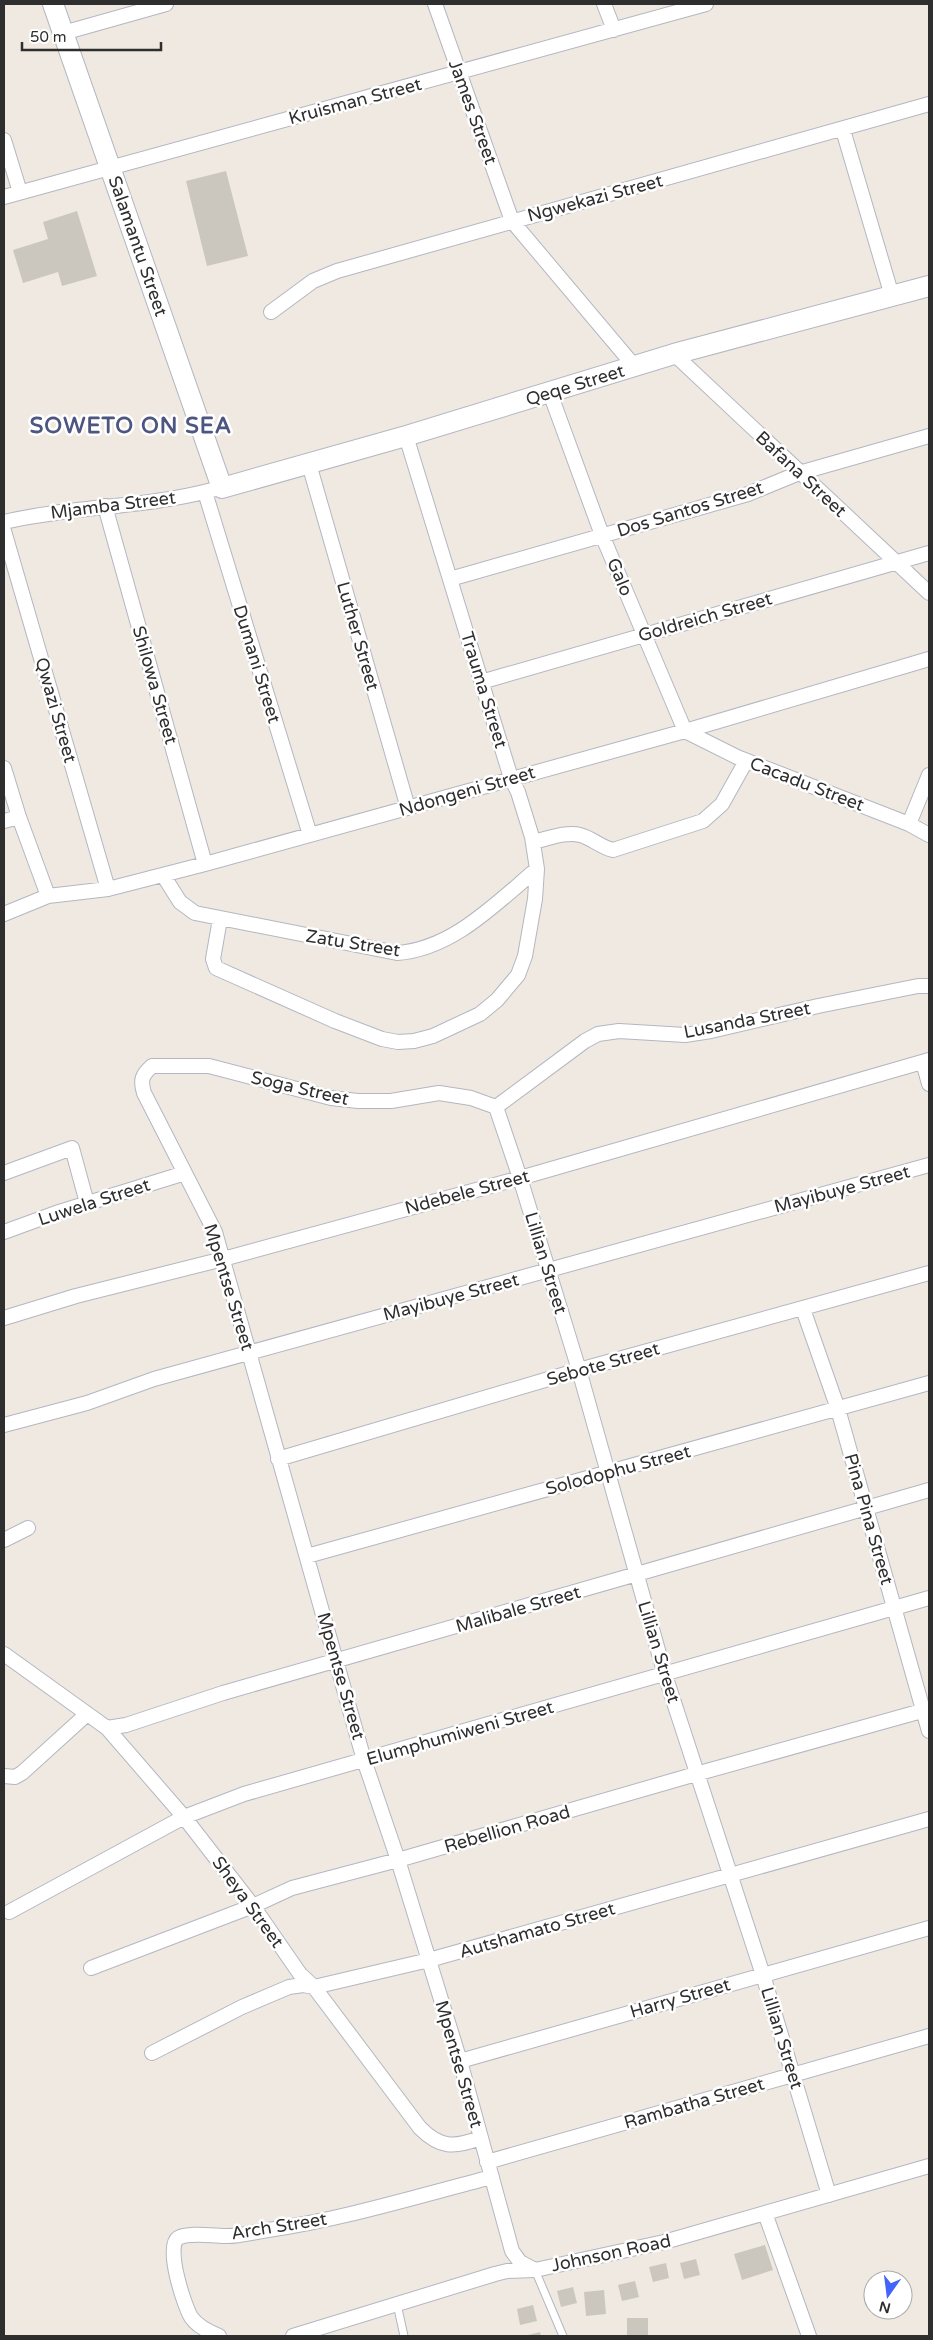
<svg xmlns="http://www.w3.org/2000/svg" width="933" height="2340" viewBox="0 0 933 2340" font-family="'Varela Round',sans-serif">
	<rect width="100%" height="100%" fill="#efe9e1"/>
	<!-- building -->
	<path fill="#cbc7bf" d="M226,171L248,256L207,266L186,181Z
		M77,211L97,276L62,286L58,272L23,283L13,250L48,239L43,222Z
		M765,2245L773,2270L742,2280L734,2254Z
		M696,2259L700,2275L684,2279L680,2263Z
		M666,2263L669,2278L653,2282L649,2267Z
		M635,2281L639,2297L622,2301L618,2285Z
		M573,2287L577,2303L561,2307L557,2291Z
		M604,2290L606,2314L586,2316L584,2292Z
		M533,2305L537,2321L520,2325L517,2309Z
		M627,2318H648V2336H627Z
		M540,2332L541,2336H524Z"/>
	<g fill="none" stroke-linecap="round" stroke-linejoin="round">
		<!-- lane casing -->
		<g stroke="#b4b7c1" stroke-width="9">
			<path id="lane" d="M535,2270L563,2336
				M397,2304L404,2336"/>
		</g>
		<!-- street casing -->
		<g stroke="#b4b7c1" stroke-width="16">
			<path id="street" d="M435,4L512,221L635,367
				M604,4L614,30
				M63,33L166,4
				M843,130L892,296
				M4,140L20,192
				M4,197L706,4
				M271,312L313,281L337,271L929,104
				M674,354L929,593
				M550,393L602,535L685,731L737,757L909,824L929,835
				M309,464L408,808
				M205,492L310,835
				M105,506L205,864
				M4,522C72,506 144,508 212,490
				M4,531L108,889
				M450,579L748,494L799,473L929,436
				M481,682L929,553
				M4,768L19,817L48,896
				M4,821L19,817
				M909,824L929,775
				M533,842C547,839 566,831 580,835C592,838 600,847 613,850L703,821L722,804L746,761
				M163,875L180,902L195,913L397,953C453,949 496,903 537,869
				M4,914L48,896L108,889L205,864L685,731L929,659
				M220,919L213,959L216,968L335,1021L382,1039L398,1042L414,1041L433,1036L480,1014L497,1000L518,975L525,956L535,899L537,869L532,837L518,792L511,778L406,436
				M923,1062L929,1084
				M496,1107L471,1098L439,1093L391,1101H358L331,1098L209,1066H152C142,1075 140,1080 144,1093L215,1232L364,1760L398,1860L460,2061L512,2251L520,2262L535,2270
				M496,1107L520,1178L579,1370L665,1675L763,1975L829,2195
				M496,1107L585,1041L598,1034L619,1031L685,1035L711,1031L818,1006L918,986H929
				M4,1173L72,1148L87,1203
				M4,1232L56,1213L185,1173
				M803,1309L838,1409L929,1731
				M4,1318L76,1296L223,1259L520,1178L929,1060
				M4,1425L87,1403L154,1379L929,1165
				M278,1459L579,1370L929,1273
				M4,1540L28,1528
				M307,1556L929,1383
				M4,1654L107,1728L184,1817L253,1906L300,1974L314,1987L420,2128C440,2148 454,2148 480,2138
				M107,1728L126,1725L223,1693L929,1490
				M4,1776L15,1777L22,1773L87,1714
				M9,1912L184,1817L244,1794L929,1598
				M91,1968L253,1906L292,1888L398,1860L696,1774L929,1709
				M152,2053L242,2007L289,1987L303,1985L314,1987L429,1960L929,1819
				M460,2061L929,1928
				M487,2162L929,2036
				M765,2213L809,2336
				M219,2336C209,2332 197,2326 191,2317C184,2305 165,2247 178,2238C188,2232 215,2236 227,2236C240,2236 254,2232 268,2230C344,2219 418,2196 492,2177
				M293,2336L495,2274L507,2271L535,2270L664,2242L929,2166"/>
		</g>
		<!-- secondary casing -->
		<g stroke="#b4b7c1" stroke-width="22">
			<path id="secondary" d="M53,4L222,488L406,436L674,354L929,286"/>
		</g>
		<!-- lane -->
		<use href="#lane" stroke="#fff" stroke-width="7"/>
		<!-- street -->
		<use href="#street" stroke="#fff" stroke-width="14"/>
		<!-- secondary -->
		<use href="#secondary" stroke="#fff" stroke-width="20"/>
	</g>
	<g text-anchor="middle" stroke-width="5" stroke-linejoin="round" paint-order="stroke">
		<!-- street labels -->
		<g font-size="18" fill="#2e2e2e" stroke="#fff">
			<text transform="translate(355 101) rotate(-15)" y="6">Kruisman Street</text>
			<text transform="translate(473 112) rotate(70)" y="6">James Street</text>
			<text transform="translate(595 198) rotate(-15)" y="6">Ngwekazi Street</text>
			<text transform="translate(138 246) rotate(71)" y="6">Salamantu Street</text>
			<text transform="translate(575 385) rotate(-17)" y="6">Qeqe Street</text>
			<text transform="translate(801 474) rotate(43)" y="6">Bafana Street</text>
			<text transform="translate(113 505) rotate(-7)" y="6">Mjamba Street</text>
			<text transform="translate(690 509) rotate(-17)" y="6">Dos Santos Street</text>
			<text transform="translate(620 577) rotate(67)" y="6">Galo</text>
			<text transform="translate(705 617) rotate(-16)" y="6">Goldreich Street</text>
			<text transform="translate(358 636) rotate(74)" y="6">Luther Street</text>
			<text transform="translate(257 664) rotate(73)" y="6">Dumani Street</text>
			<text transform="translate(155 685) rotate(74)" y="6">Shilowa Street</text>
			<text transform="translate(484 690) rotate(73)" y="6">Trauma Street</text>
			<text transform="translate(56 710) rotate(74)" y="6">Qwazi Street</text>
			<text transform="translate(807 784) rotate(21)" y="6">Cacadu Street</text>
			<text transform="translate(467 791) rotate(-16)" y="6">Ndongeni Street</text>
			<text transform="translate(353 943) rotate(9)" y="6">Zatu Street</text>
			<text transform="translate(747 1020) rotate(-11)" y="6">Lusanda Street</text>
			<text transform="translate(300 1088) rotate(13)" y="6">Soga Street</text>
			<text transform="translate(842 1189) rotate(-15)" y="6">Mayibuye Street</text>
			<text transform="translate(467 1192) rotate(-15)" y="6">Ndebele Street</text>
			<text transform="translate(94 1202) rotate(-18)" y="6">Luwela Street</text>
			<text transform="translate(546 1263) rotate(73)" y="6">Lillian Street</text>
			<text transform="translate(229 1287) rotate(73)" y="6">Mpentse Street</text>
			<text transform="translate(451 1297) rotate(-15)" y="6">Mayibuye Street</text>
			<text transform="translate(603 1364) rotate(-16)" y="6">Sebote Street</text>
			<text transform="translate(618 1470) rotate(-15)" y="6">Solodophu Street</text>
			<text transform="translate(869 1519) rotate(74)" y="6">Pina Pina Street</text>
			<text transform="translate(518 1609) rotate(-16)" y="6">Malibale Street</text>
			<text transform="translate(659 1652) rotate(73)" y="6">Lillian Street</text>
			<text transform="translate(341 1676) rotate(74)" y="6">Mpentse Street</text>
			<text transform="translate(460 1733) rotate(-16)" y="6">Elumphumiweni Street</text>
			<text transform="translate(507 1829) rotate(-16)" y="6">Rebellion Road</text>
			<text transform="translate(248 1902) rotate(54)" y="6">Sheya Street</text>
			<text transform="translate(537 1930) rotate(-16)" y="6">Autshamato Street</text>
			<text transform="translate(680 1998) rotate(-16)" y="6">Harry Street</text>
			<text transform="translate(782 2038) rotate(73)" y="6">Lillian Street</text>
			<text transform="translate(459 2064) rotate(74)" y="6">Mpentse Street</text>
			<text transform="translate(694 2103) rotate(-16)" y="6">Rambatha Street</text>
			<text transform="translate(279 2226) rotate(-9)" y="6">Arch Street</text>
			<text transform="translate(611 2253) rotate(-12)" y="6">Johnson Road</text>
		</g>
		<!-- district labels -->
		<g font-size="22" font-weight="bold" letter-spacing="1" fill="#4d5680" stroke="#fff">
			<text x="131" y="433">SOWETO ON SEA</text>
		</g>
	</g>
	<!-- border -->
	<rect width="933" height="2340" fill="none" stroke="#2e2e2e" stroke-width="10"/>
	<!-- north arrow -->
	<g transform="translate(888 2295) rotate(194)"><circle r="24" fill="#ffffff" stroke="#ababab"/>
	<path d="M0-4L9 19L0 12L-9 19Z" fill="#4264fb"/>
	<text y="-8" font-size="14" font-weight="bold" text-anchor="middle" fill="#2e2e2e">N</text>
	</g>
	<!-- scale -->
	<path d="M22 42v8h139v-8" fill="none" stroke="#2e2e2e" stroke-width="2.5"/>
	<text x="30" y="42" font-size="15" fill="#2e2e2e" stroke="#ffffff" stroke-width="4" paint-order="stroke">50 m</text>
</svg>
